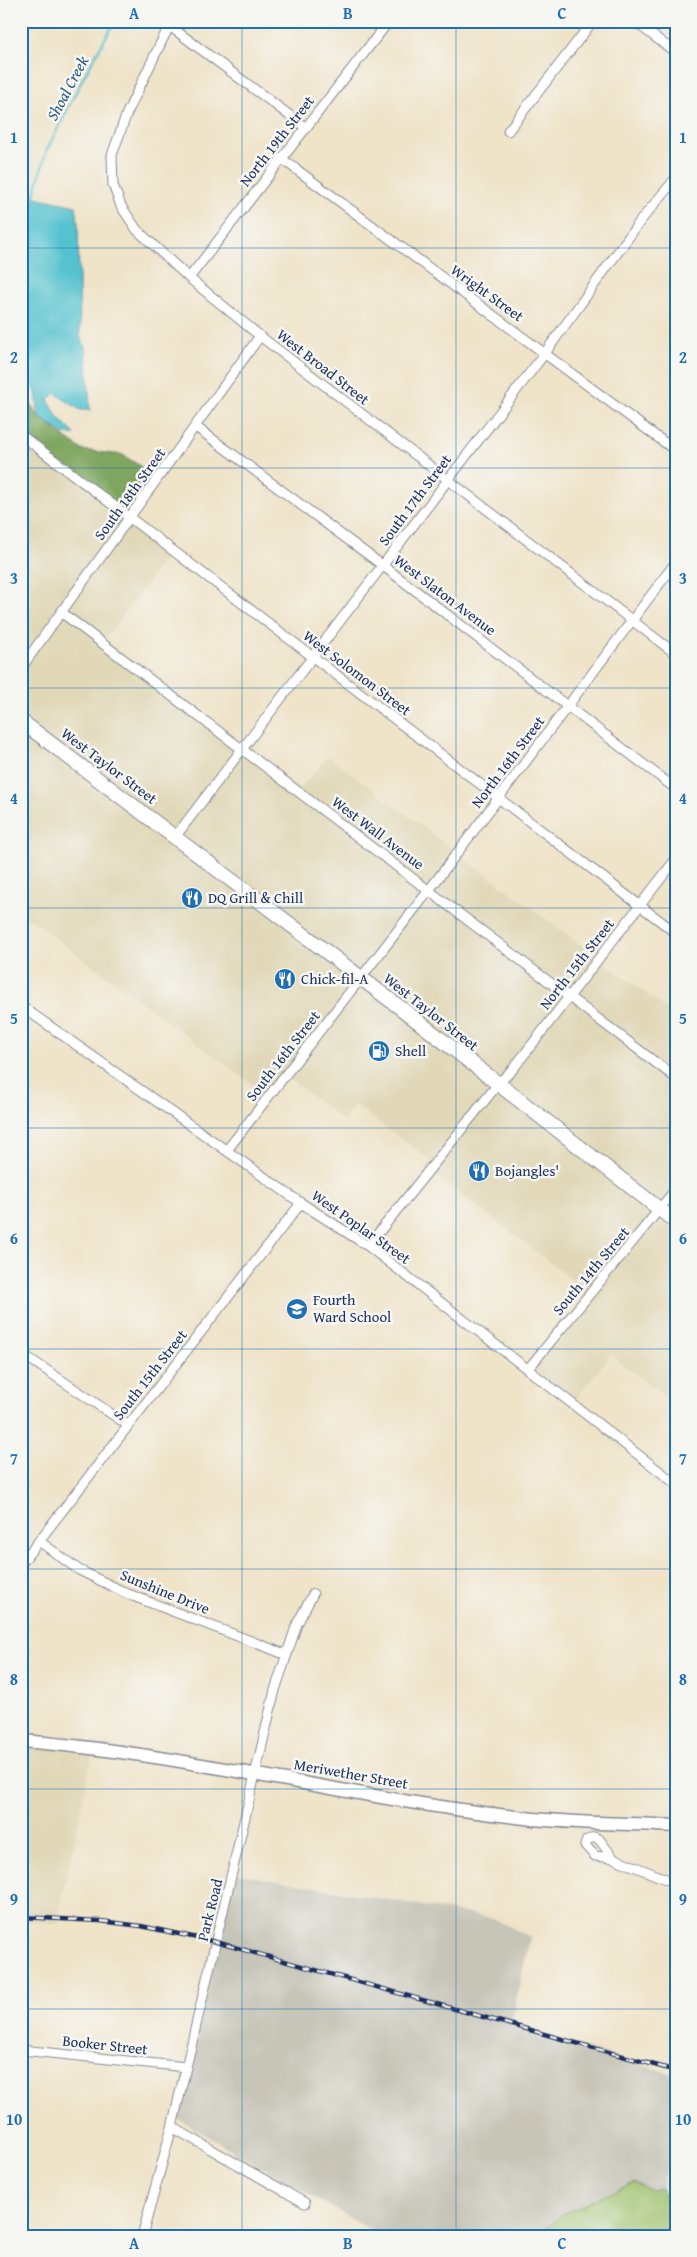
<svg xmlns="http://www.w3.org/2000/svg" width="697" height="2257" viewBox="0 0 697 2257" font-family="'Gentium Book Plus',serif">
	<rect width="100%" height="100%" fill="#f6f6f2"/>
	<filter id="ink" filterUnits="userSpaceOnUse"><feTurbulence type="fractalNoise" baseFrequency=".02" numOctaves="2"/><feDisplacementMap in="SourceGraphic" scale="10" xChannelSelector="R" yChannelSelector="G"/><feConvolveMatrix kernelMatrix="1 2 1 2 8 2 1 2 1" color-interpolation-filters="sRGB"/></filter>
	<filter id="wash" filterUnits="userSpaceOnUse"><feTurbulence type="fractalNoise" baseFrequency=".0096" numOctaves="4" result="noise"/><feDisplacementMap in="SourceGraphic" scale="20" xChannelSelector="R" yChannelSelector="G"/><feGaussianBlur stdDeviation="1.12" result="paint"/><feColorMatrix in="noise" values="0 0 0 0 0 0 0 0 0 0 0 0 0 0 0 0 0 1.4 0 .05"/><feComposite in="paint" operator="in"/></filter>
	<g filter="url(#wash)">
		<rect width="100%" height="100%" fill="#efe3c8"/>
		<!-- built -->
		<path fill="#e1d8b8" d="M21,437L171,551L104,641L299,790L328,756L676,1016V1405L611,1355L573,1402L531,1367L589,1292L426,1168L431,1161L355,1105L343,1121L286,1076L269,1097L21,912Z
			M21,1742L94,1747L57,1923L21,1922Z"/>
		<!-- industrial -->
		<path fill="#c7c5b8" d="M233,1873L493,1918L530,1937L511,2026L676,2075V2132L661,2193L562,2214L535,2236H381L178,2119Z"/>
		<!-- green -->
		<path fill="#9dc06a" stroke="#5c7864" d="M633,2183L652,2190L659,2188L663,2189V2194L676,2199V2236H535L562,2214Z"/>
		<!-- forest -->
		<path fill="#7ea65e" stroke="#4c6a5e" d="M21,370L27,372L26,395L39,417L82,450L123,455L140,466L152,486L129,517L21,435Z"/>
		<!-- water -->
		<path fill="#55c2cf" stroke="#387896" d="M21,194L76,206L78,222L80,336L86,350L90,410H80L55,393L48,400L57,416L75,434H64L39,417L36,392L21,361Z"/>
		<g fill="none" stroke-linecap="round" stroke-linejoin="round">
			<!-- stream -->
			<path stroke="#55c2cf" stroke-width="2.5" d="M34,196L46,152L84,76L115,21"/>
		</g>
	</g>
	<g filter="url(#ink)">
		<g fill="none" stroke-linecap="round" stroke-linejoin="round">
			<!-- street casing -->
			<g stroke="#858993" stroke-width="11">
				<path id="street" d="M163,21L305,127
					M634,21L676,53
					M169,26L127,113L112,155L113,185L121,206L137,230L189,278L260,336L676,654
					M508,131L593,21
					M281,158L676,451
					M189,278L389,21
					M196,427L382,565L676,789
					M21,435L676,933
					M61,612L676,1078
					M21,668L260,336
					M175,837L545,353L641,220L676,178
					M21,1006L301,1203L368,1246L676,1484
					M227,1150L430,889L676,562
					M368,1246L498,1084L513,1069L676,859
					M21,1353L128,1425
					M528,1369L676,1189
					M39,1541L79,1570L128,1594L287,1655
					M21,1564L301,1203
					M613,1858L599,1839L594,1837L587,1840L585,1845L595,1856L613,1858L676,1883
					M21,2050L186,2067
					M172,2127L305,2203
					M142,2236L172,2127L275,1690L297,1624L313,1594"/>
			</g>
			<!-- secondary casing -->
			<g stroke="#858993" stroke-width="15">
				<path id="secondary" d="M21,1741C191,1754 356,1800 525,1818C575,1824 626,1823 676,1826"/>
			</g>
			<!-- primary casing -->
			<g stroke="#858993" stroke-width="16">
				<path id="primary" d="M21,721L402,1009L676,1222"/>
			</g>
			<!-- street -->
			<use href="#street" stroke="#fff" stroke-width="9"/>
			<!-- secondary -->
			<use href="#secondary" stroke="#fff" stroke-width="12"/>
			<!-- primary -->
			<use href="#primary" stroke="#fff" stroke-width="14"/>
			<!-- rail casing -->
			<g stroke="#1b2f5e" stroke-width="4.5">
				<path id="rail" d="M21,1917L100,1921L141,1926L216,1942L676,2071"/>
			</g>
			<!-- rail -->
			<use href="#rail" stroke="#f6f6f2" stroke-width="2.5" stroke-dasharray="8" stroke-linecap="butt"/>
		</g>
	</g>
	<!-- grid -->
	<path fill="none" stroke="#1f6fb2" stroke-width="1" stroke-opacity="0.55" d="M242,21V2236M456,21V2236M21,248H676M21,468H676M21,688H676M21,908H676M21,1128H676M21,1349H676M21,1569H676M21,1789H676M21,2009H676"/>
	<!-- icons -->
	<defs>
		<g id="restaurant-disc" transform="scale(1.125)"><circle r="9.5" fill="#1f6fb2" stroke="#f6f6f2"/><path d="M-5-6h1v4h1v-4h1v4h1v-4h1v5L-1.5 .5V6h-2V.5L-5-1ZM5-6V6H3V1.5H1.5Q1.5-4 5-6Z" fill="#fff"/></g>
		<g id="fuel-disc" transform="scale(1.125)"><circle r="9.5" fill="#1f6fb2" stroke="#f6f6f2"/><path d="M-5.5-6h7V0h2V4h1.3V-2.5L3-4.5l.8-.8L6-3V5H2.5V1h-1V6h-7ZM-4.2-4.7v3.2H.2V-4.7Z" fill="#fff"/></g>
		<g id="school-disc" transform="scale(1.125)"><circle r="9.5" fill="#1f6fb2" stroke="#f6f6f2"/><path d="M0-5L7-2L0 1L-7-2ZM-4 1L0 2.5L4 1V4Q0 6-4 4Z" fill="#fff"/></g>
	</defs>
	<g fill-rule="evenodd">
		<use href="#restaurant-disc" x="192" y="898"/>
		<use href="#restaurant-disc" x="285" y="979"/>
		<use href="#fuel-disc" x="379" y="1051"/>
		<use href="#restaurant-disc" x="479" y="1171"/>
		<use href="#school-disc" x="297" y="1309"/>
	</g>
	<g text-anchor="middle" stroke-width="5" stroke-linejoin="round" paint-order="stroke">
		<!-- street labels -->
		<g font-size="15" fill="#1b2f5e" stroke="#f6f6f2">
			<text transform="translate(277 141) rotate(-52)" y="5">North 19th Street</text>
			<text transform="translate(487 293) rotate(36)" y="5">Wright Street</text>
			<text transform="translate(323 367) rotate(38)" y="5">West Broad Street</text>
			<text transform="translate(130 494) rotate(-54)" y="5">South 18th Street</text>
			<text transform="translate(415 500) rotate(-53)" y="5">South 17th Street</text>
			<text transform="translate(445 595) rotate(37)" y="5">West Slaton Avenue</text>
			<text transform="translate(357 673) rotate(37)" y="5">West Solomon Street</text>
			<text transform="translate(508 762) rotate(-53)" y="5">North 16th Street</text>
			<text transform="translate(109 766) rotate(37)" y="5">West Taylor Street</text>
			<text transform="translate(378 833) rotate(37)" y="5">West Wall Avenue</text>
			<text transform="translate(577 964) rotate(-52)" y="5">North 15th Street</text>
			<text transform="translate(431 1012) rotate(38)" y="5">West Taylor Street</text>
			<text transform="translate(283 1056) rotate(-52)" y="5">South 16th Street</text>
			<text transform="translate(361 1227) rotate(35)" y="5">West Poplar Street</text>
			<text transform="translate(591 1271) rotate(-50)" y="5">South 14th Street</text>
			<text transform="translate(150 1375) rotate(-52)" y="5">South 15th Street</text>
			<text transform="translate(165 1592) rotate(22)" y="5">Sunshine Drive</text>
			<text transform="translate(351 1774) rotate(10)" y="5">Meriwether Street</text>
			<text transform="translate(210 1910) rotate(-76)" y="5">Park Road</text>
			<text transform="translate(105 2045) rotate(6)" y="5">Booker Street</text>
		</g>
		<!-- poi labels -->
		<g font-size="15" fill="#1b2f5e" stroke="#f6f6f2" text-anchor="start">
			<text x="208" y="903">DQ Grill &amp; Chill</text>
			<text x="301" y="984">Chick-fil-A</text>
			<text x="395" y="1056">Shell</text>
			<text x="495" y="1176">Bojangles'</text>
			<text x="313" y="1305">Fourth<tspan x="313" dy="17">Ward School</tspan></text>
		</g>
		<!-- water labels -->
		<g font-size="16" font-style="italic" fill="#2c5b80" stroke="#f6f6f2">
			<text transform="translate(67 88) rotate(-62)" y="6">Shoal Creek</text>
		</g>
	</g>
	<!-- margin -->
	<rect width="697" height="2257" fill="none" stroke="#f6f6f2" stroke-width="55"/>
	<rect x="28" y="28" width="642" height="2202" fill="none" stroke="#1f6fb2" stroke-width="2"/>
	<g font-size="16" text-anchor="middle" font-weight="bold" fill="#1f6fb2">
		<text x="134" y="19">A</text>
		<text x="348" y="19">B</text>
		<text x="562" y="19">C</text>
		<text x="14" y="143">1</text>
		<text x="683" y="143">1</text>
		<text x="14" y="363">2</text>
		<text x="683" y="363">2</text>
		<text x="14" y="584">3</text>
		<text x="683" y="584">3</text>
		<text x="14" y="804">4</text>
		<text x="683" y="804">4</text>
		<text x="14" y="1024">5</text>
		<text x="683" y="1024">5</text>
		<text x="14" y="1244">6</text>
		<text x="683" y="1244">6</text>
		<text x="14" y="1464">7</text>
		<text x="683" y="1464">7</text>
		<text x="14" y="1685">8</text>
		<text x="683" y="1685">8</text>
		<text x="14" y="1905">9</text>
		<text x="683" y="1905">9</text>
		<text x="14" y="2125">10</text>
		<text x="683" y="2125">10</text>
		<text x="134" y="2249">A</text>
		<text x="348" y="2249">B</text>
		<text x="562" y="2249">C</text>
	</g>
</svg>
